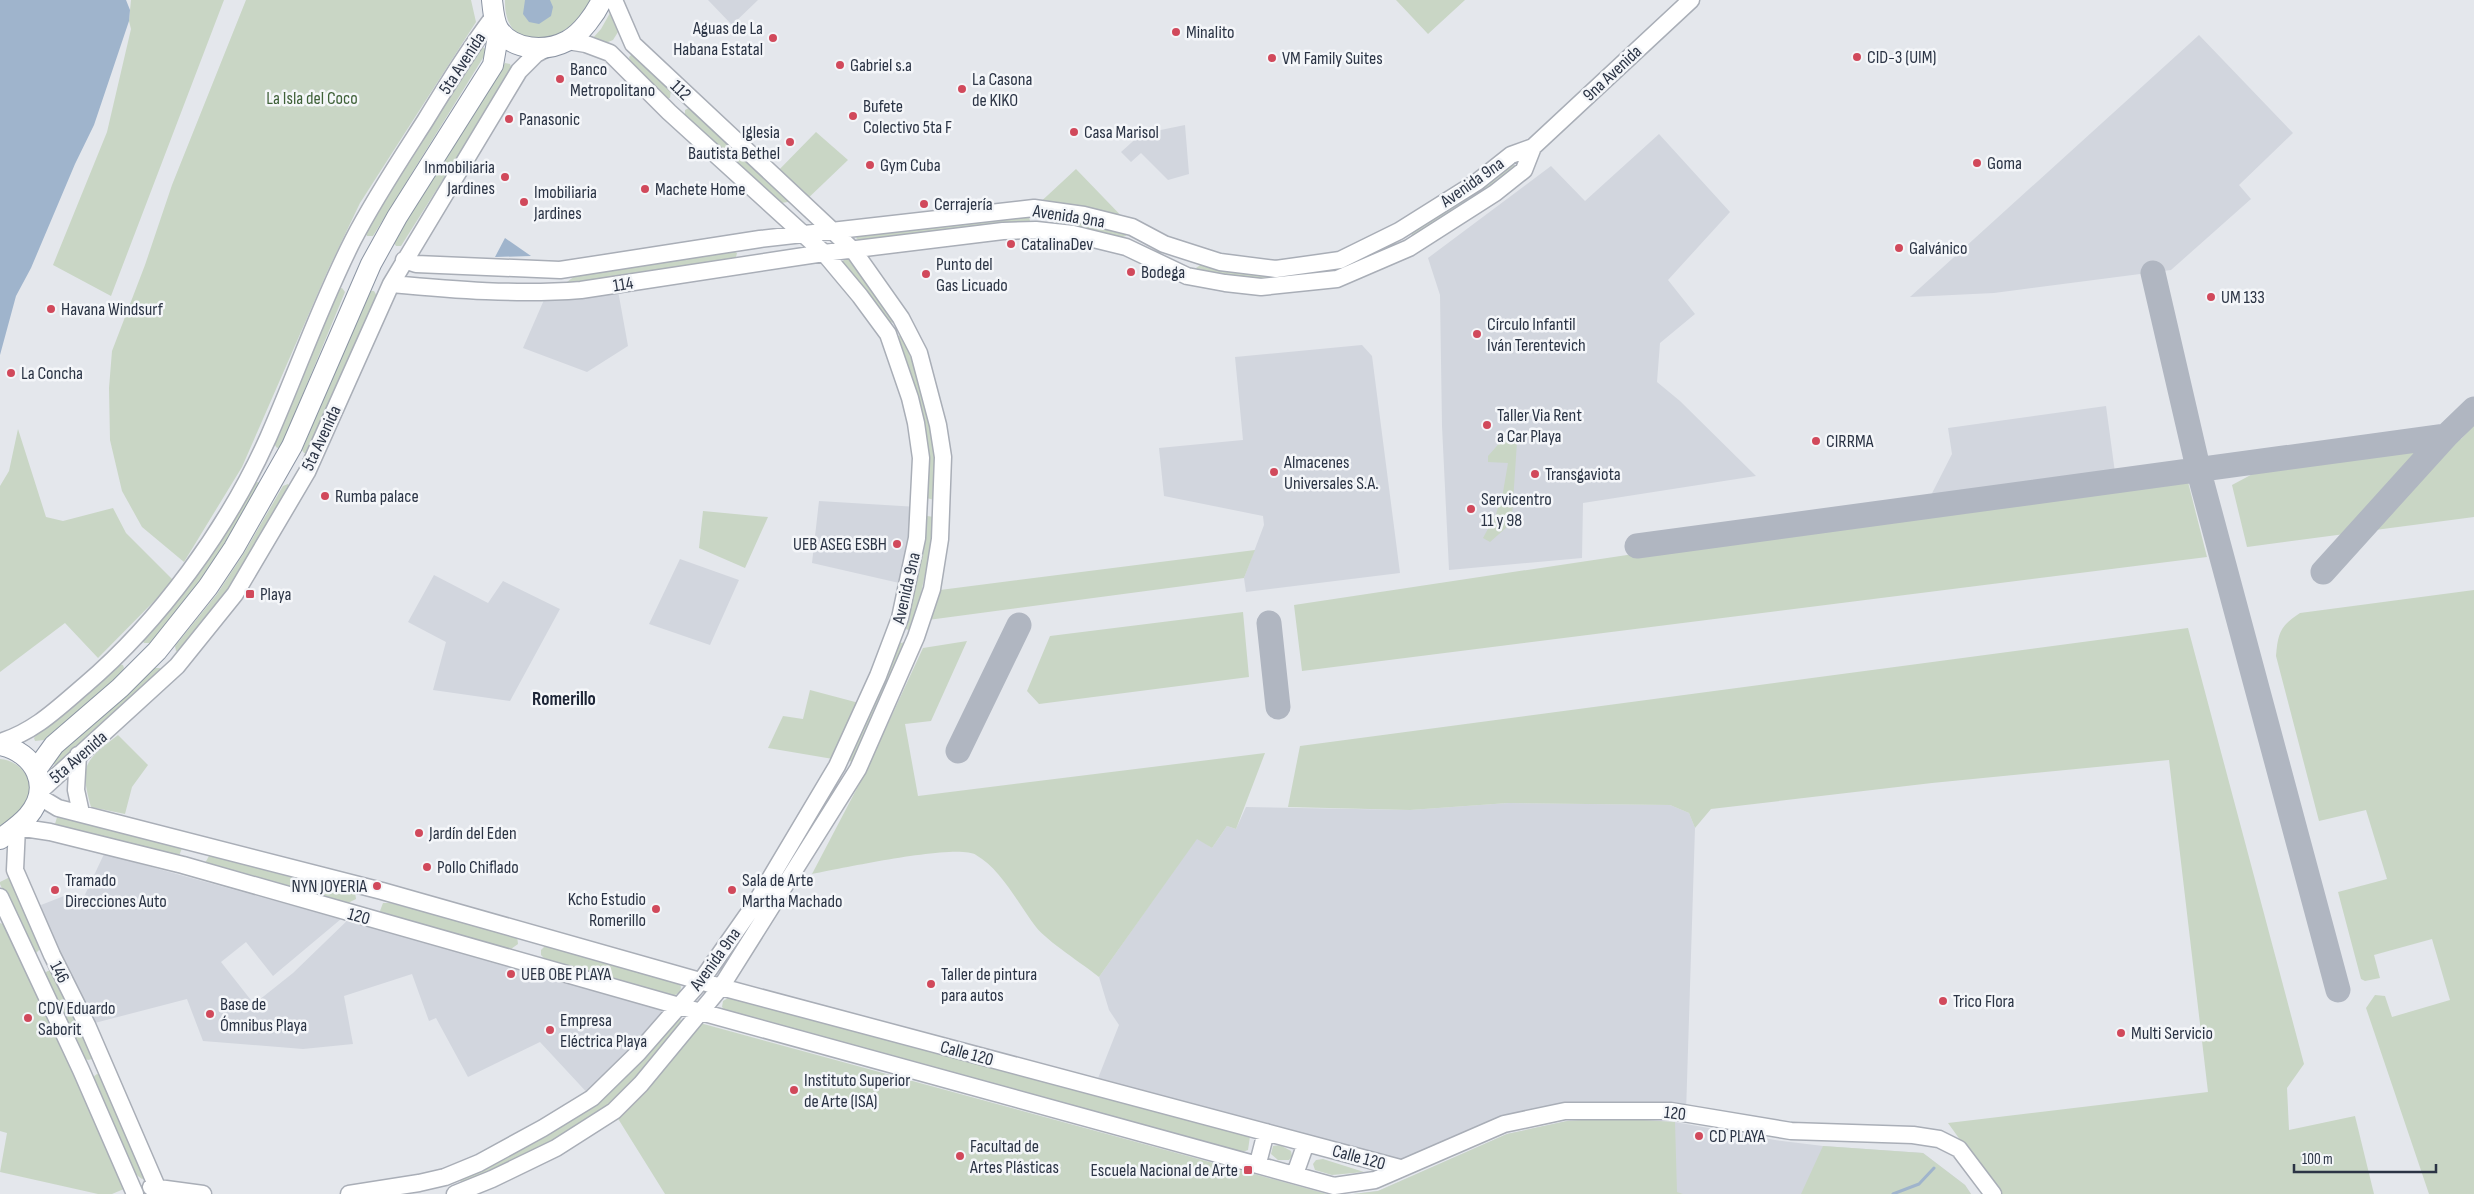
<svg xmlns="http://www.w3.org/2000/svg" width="2474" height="1194" viewBox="0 0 2474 1194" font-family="'Sofia Sans Condensed',sans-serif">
	<rect width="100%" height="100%" fill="#e4e7ec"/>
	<!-- built -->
	<path fill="#d2d6de" d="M708,0H758L732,25Z
		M2199,35L2293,133L2239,185L2251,199L2171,270L1994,293L1910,297Z
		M1185,125L1189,174L1168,180L1141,153L1131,162L1121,152L1141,134Z
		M1659,134L1730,212L1668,280L1695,314L1660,343L1657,382L1680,401L1756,476L1583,503L1582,558L1449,570L1442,426L1440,295L1428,258L1551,166L1585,201Z
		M617,285L628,346L587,372L523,348L547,293Z
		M1362,345L1372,356L1400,573L1246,592L1244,578L1264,525L1263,516L1164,496L1159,448L1243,440L1235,357Z
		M2106,406L2116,480L1925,507L1952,454L1948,428Z
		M819,501L918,507L908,585L812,563Z
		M680,559L739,580L710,645L649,624Z
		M434,575L488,603L503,581L560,609L510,701L433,690L446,642L408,622Z
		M1508,803L1670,805L1689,813L1695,828L1686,1113L1565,1111L1400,1168L1095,1086L1119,1025L1109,1010L1099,977L1197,838L1212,848L1227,826L1236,829L1246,807L1410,810Z
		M104,854L341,919L273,976L246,942L221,962L254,1004L293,973L354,914L679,1006L592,1098L540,1042L468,1077L436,1018L429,1021L412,974L344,996L353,1044L303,1049L203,1041L187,999L87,1025L52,955L41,905L69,894L71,901H82Z
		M1611,1118L1675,1122L1775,1140L1823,1146L1923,1153L1965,1185L1971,1194H1353L1378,1191L1507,1134L1567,1121Z"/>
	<!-- green -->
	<path fill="#c9d6c5" d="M131,0H224L111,296L53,265L107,132L131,29L129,21Z
		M246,0H471L476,22L360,203L328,270L242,467L184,562L142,527L122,491L110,440L109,388L112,351L145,265L172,185Z
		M505,0H592C584,12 570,29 556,35C525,48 504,32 505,0Z
		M1396,0H1465L1428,34Z
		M610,13L618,32L613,40L603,44L592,39L601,29Z
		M481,46L487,50L486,53L373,236H367L365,231Z
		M632,54H635L671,90L670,98H666L630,62L629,57Z
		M505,63L510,64L512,70L401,246H396L393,241Z
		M689,108L788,198V202L781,203L685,117V110Z
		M816,132L848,160L802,204L773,176Z
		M1511,162L1516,167L1514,171L1414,238L1411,237L1413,229Z
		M1076,169L1132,227L1034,208Z
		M1022,215L1029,217L1030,221L1023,224L861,242L856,238L860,234Z
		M1062,217L1124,230L1126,236L1122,237L1056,224L1055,220Z
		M1392,241L1398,245L1349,269L1262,282L1200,272L1196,268L1202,264L1250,272Z
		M733,251L737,253L736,257L730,260L570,284L567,282L576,275Z
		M847,258L851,259L894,318V323L886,321L840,263Z
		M342,288L345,292L281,447L277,448L274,444L337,289Z
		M370,291H374L377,296L309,453H304L302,450Z
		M898,336H901L904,340L926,399L937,462L934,500L927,498L896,338Z
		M2474,425V517L2247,547L2232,485L2260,470L2461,439Z
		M18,429L46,517L63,521L113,508L126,533L174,581L98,658L65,623L0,672V486L9,471Z
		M1503,439L1517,442L1512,517L1507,527L1490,542L1483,538L1496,514L1503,492L1508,463L1488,462V456Z
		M260,482L261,484L209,571L150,643H144L142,640L253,483Z
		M2188,482L2207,557L1302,671L1294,605L1806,528Z
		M288,484L290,488L241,574L181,652L176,651L175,646L217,594L244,553L283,486Z
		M703,511L768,517L745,568L699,548Z
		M927,516L934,517L936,523L914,626L909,630L905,629L904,624L924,518Z
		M1255,550L1244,578L928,620L940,590Z
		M2474,590V1194H2429L2366,1008L2375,995L2385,996L2392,1017L2450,1000L2432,939L2374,955L2380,978L2365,981L2361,979L2338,892L2387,879L2366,810L2319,821L2276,656C2278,633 2280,626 2300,613Z
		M1243,612L1249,677L1039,704L1027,691L1050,636Z
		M2188,628L2304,1064L2287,1088L2289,1130L2355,1116L2374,1194H1999L1948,1123L2208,1092L2169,760L1932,783L1711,809L1695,828L1689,813L1670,805L1508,803L1410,810L1288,807L1300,746Z
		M967,641L931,721L905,724L918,796L1265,753L1236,829L1227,826L1212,848L1197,839L1099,977C1083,964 1048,942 1036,927C1019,905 1001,869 976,855C957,843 840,869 812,874L866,771L923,648Z
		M905,642L853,762L849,761L847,758L897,644Z
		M118,664L123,665L124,668L118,677L44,740L35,741L34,738L37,734Z
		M153,668H160L161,671L58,765L51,764L53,756Z
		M810,690L859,703L833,759L768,748L783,716L803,719Z
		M118,735L148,765L132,787L125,814L91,807C79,764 85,761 118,735Z
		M0,759C19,760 38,781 27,800C20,812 11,820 0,828Z
		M58,814L182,848L179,856L59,827L55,824Z
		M209,856L355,892L356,899L346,904L205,863Z
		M12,876L42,947L36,953L29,950L0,884V882Z
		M383,903H390L517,936L518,944L511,949L383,916L380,911Z
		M0,923L15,928L131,1186L112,1194H98L0,1172L7,1133L0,1131Z
		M545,946H553L679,982L681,987L680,992L672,997L546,960L541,955V950Z
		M52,969H56L92,1059L88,1060L82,1057L46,976V972Z
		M728,998H736L1250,1136L1248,1150L1240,1153L726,1011L722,1007L723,1001Z
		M679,1018L681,1020L678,1027C656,1053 634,1082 608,1104C566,1140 513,1161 464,1184L460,1181V1178L465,1175L529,1145L599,1103Z
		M700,1023L1265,1177L1327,1194H665L617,1117Z
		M97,1074L102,1075L145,1178L142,1179L134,1173L93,1077Z
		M1611,1118L1675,1122L1677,1192L1683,1194H1353L1378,1191L1507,1134L1567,1121Z
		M1280,1145L1291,1151L1292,1156L1289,1160H1278L1271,1154L1273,1146Z
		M1823,1146L1923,1153L1965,1185L1971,1194H1801Z
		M1323,1159L1364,1172L1332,1175L1315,1170L1313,1164L1316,1160Z"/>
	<!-- water -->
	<path fill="#9fb4cc" d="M0,0H126L130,10L129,21L94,125L75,164L31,268L16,296L0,355Z
		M525,0H550L553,7L551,16L539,24L529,22L523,14Z
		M505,238L531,256L495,257Z"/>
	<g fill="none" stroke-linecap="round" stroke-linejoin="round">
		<!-- stream -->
		<path stroke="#9fb4cc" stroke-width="3" d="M1893,1194L1919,1184L1934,1168"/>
		<!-- taxiway -->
		<path stroke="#b0b6c1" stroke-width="25" d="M2153,273L2199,472L2338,990
			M1637,546C1907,509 2177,475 2446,436
			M2323,572L2446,436L2474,409
			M1269,623L1278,707
			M958,751L1019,625"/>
		<!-- secondary casing -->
		<g stroke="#a9aeb7" stroke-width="19">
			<path id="secondary" d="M404,260L416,264L560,270L760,239L1034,208L1084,215L1132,227L1164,244L1220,262L1276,269L1340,260L1399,231L1477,182L1511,155L1533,147
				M391,284C455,290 518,295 581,290L824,253L1003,231L1036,230L1073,234L1126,247L1187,276L1225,283L1261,287L1337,279L1409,248L1495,193L1524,170L1533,147L1691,0
				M0,742C34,732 58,708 85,685C160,621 227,529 268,438C297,372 320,305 353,240C374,199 400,160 425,121C447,85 469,49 494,16
				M78,755L76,790L81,813
				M38,793L177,666L235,594L307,472L391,284L519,71L536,54L551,46
				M38,796L58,808L382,891L721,987L1400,1168
				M0,897L81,1070L135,1194
				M1258,1163L1266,1132
				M1295,1174L1306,1143
				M151,1187L203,1194
				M160,1194L87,1025L52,955L15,870L17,827L50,832L183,865L679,1006L1334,1186L1375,1180L1504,1124L1565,1111H1671L1791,1131L1913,1135L1939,1139L1959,1149L1993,1194
				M349,1194L419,1183L445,1177L479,1163L543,1128L592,1098L638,1053L701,981L755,904L837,766L878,676L900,618L917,538L921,458L916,423L910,398L888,334L860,296L824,253L669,112L610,53L586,44L568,41
				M455,1194L492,1179L556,1148L614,1111L641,1084L721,987L858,769L916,637L932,589L940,539L943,457L938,425L919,353L901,318L853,250L633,44L614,0"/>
		</g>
		<!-- highway casing -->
		<g stroke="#8b94a3" stroke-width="22">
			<path id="highway" d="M492,0C493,9 494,23 499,30C514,51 546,52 567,41C582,33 595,14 602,0
				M0,745C35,752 53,787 28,816C20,825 10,832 0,839
				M36,770L54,745L120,688L157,651L208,587L234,548L292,446L371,264L397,217L493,65L499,30"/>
		</g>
		<!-- secondary -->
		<use href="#secondary" stroke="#fff" stroke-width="16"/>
		<!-- highway -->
		<use href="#highway" stroke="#fff" stroke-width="20"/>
	</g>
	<!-- markers -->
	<g fill="#d1495b" stroke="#f4f6f9" stroke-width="2">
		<circle cx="1176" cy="32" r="5"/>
		<circle cx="773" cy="38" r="5"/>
		<circle cx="1857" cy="57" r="5"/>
		<circle cx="1272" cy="58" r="5"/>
		<circle cx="840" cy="65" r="5"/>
		<circle cx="560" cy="79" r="5"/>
		<circle cx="962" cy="89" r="5"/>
		<circle cx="853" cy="116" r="5"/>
		<circle cx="509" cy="119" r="5"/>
		<circle cx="1074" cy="132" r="5"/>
		<circle cx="790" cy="142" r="5"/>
		<circle cx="1977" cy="163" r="5"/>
		<circle cx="870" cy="165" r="5"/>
		<circle cx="505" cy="177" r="5"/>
		<circle cx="645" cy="189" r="5"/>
		<circle cx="524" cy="202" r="5"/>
		<circle cx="924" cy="204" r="5"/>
		<circle cx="1011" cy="244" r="5"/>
		<circle cx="1899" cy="248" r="5"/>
		<circle cx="1131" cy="272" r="5"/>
		<circle cx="926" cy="274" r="5"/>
		<circle cx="2211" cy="297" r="5"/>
		<circle cx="51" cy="309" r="5"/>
		<circle cx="1477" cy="334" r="5"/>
		<circle cx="11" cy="373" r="5"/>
		<circle cx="1487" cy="425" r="5"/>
		<circle cx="1816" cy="441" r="5"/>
		<circle cx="1274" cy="472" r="5"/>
		<circle cx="1535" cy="474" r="5"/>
		<circle cx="325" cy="496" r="5"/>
		<circle cx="1471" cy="509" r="5"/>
		<circle cx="897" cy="544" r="5"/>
		<rect x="245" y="589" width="10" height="10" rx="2.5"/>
		<circle cx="419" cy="833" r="5"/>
		<circle cx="427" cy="867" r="5"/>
		<circle cx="377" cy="886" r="5"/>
		<circle cx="55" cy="890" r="5"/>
		<circle cx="732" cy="890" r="5"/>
		<circle cx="656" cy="909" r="5"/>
		<circle cx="511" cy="974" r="5"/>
		<circle cx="931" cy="984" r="5"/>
		<circle cx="1943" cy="1001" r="5"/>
		<circle cx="210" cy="1014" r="5"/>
		<circle cx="28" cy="1018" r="5"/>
		<circle cx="550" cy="1030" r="5"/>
		<circle cx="2121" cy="1033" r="5"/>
		<circle cx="794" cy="1090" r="5"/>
		<circle cx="1699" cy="1136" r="5"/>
		<circle cx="960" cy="1156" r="5"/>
		<rect x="1243" y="1165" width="10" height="10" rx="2.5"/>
	</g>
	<g text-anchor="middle" stroke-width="5" stroke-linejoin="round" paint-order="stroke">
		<!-- poi labels -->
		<g font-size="18" fill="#2b3445" stroke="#f4f6f9" text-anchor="start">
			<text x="763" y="34" text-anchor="end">Aguas de La<tspan x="763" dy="21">Habana Estatal</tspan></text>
			<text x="1186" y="38">Minalito</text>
			<text x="1867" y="63">CID-3 (UIM)</text>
			<text x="1282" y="64">VM Family Suites</text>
			<text x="850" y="71">Gabriel s.a</text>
			<text x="570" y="75">Banco<tspan x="570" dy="21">Metropolitano</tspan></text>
			<text x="972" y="85">La Casona<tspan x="972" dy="21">de KIKO</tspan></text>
			<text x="863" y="112">Bufete<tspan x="863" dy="21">Colectivo 5ta F</tspan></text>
			<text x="519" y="125">Panasonic</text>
			<text x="780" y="138" text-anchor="end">Iglesia<tspan x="780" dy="21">Bautista Bethel</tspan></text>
			<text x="1084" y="138">Casa Marisol</text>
			<text x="1987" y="169">Goma</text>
			<text x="880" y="171">Gym Cuba</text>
			<text x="495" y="173" text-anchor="end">Inmobiliaria<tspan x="495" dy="21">Jardines</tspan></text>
			<text x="655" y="195">Machete Home</text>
			<text x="534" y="198">Imobiliaria<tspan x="534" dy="21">Jardines</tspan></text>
			<text x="934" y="210">Cerrajería</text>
			<text x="1021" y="250">CatalinaDev</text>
			<text x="1909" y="254">Galvánico</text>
			<text x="936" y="270">Punto del<tspan x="936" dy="21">Gas Licuado</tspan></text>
			<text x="1141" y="278">Bodega</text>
			<text x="2221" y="303">UM 133</text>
			<text x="61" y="315">Havana Windsurf</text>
			<text x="1487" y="330">Círculo Infantil<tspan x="1487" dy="21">Iván Terentevich</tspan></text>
			<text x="21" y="379">La Concha</text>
			<text x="1497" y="421">Taller Via Rent<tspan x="1497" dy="21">a Car Playa</tspan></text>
			<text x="1826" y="447">CIRRMA</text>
			<text x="1284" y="468">Almacenes<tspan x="1284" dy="21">Universales S.A.</tspan></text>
			<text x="1545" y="480">Transgaviota</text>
			<text x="335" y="502">Rumba palace</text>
			<text x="1481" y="505">Servicentro<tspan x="1481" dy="21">11 y 98</tspan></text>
			<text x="887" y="550" text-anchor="end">UEB ASEG ESBH</text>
			<text x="260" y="600">Playa</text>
			<text x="429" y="839">Jardín del Eden</text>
			<text x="437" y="873">Pollo Chiflado</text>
			<text x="65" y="886">Tramado<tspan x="65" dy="21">Direcciones Auto</tspan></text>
			<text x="742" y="886">Sala de Arte<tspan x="742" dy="21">Martha Machado</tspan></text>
			<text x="367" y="892" text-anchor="end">NYN JOYERIA</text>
			<text x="646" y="905" text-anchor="end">Kcho Estudio<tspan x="646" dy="21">Romerillo</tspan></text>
			<text x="521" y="980">UEB OBE PLAYA</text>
			<text x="941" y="980">Taller de pintura<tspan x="941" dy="21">para autos</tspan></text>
			<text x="1953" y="1007">Trico Flora</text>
			<text x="220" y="1010">Base de<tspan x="220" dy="21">Ómnibus Playa</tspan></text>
			<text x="38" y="1014">CDV Eduardo<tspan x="38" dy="21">Saborit</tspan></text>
			<text x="560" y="1026">Empresa<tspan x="560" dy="21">Eléctrica Playa</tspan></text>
			<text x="2131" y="1039">Multi Servicio</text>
			<text x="804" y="1086">Instituto Superior<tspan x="804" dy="21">de Arte (ISA)</tspan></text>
			<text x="1709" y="1142">CD PLAYA</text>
			<text x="970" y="1152">Facultad de<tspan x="970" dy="21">Artes Plásticas</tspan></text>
			<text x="1238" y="1176" text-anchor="end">Escuela Nacional de Arte</text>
		</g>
		<!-- street labels -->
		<g font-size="18" fill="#2b3445" stroke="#f4f6f9">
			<text transform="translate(462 63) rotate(-57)" y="6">5ta Avenida</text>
			<text transform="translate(1612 73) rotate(-43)" y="6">9na Avenida</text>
			<text transform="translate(681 90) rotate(44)" y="6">112</text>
			<text transform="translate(1472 182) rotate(-35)" y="6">Avenida 9na</text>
			<text transform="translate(1069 216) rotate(9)" y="6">Avenida 9na</text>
			<text transform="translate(623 284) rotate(-9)" y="6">114</text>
			<text transform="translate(321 438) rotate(-65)" y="6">5ta Avenida</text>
			<text transform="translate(906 588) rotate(-77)" y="6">Avenida 9na</text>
			<text transform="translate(78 757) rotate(-41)" y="6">5ta Avenida</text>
			<text transform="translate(359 916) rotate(16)" y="6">120</text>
			<text transform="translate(715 959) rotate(-54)" y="6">Avenida 9na</text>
			<text transform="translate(60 972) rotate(63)" y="6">146</text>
			<text transform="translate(967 1053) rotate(15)" y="6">Calle 120</text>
			<text transform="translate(1675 1113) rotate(6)" y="6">120</text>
			<text transform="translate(1359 1157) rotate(15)" y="6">Calle 120</text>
		</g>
		<!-- park labels -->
		<g font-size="18" fill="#3f6138" stroke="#f4f6f9">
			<text x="312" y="104">La Isla del Coco</text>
		</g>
		<!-- neighbourhood labels -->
		<g font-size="19" font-weight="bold" fill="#1d2536" stroke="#f4f6f9">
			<text x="564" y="705">Romerillo</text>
		</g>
	</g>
	<!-- scale -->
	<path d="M2294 1164v8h142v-8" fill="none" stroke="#2b3445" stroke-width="2.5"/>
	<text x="2302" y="1164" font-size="15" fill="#2b3445" stroke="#f4f6f9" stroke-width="4" paint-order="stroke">100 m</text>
</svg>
